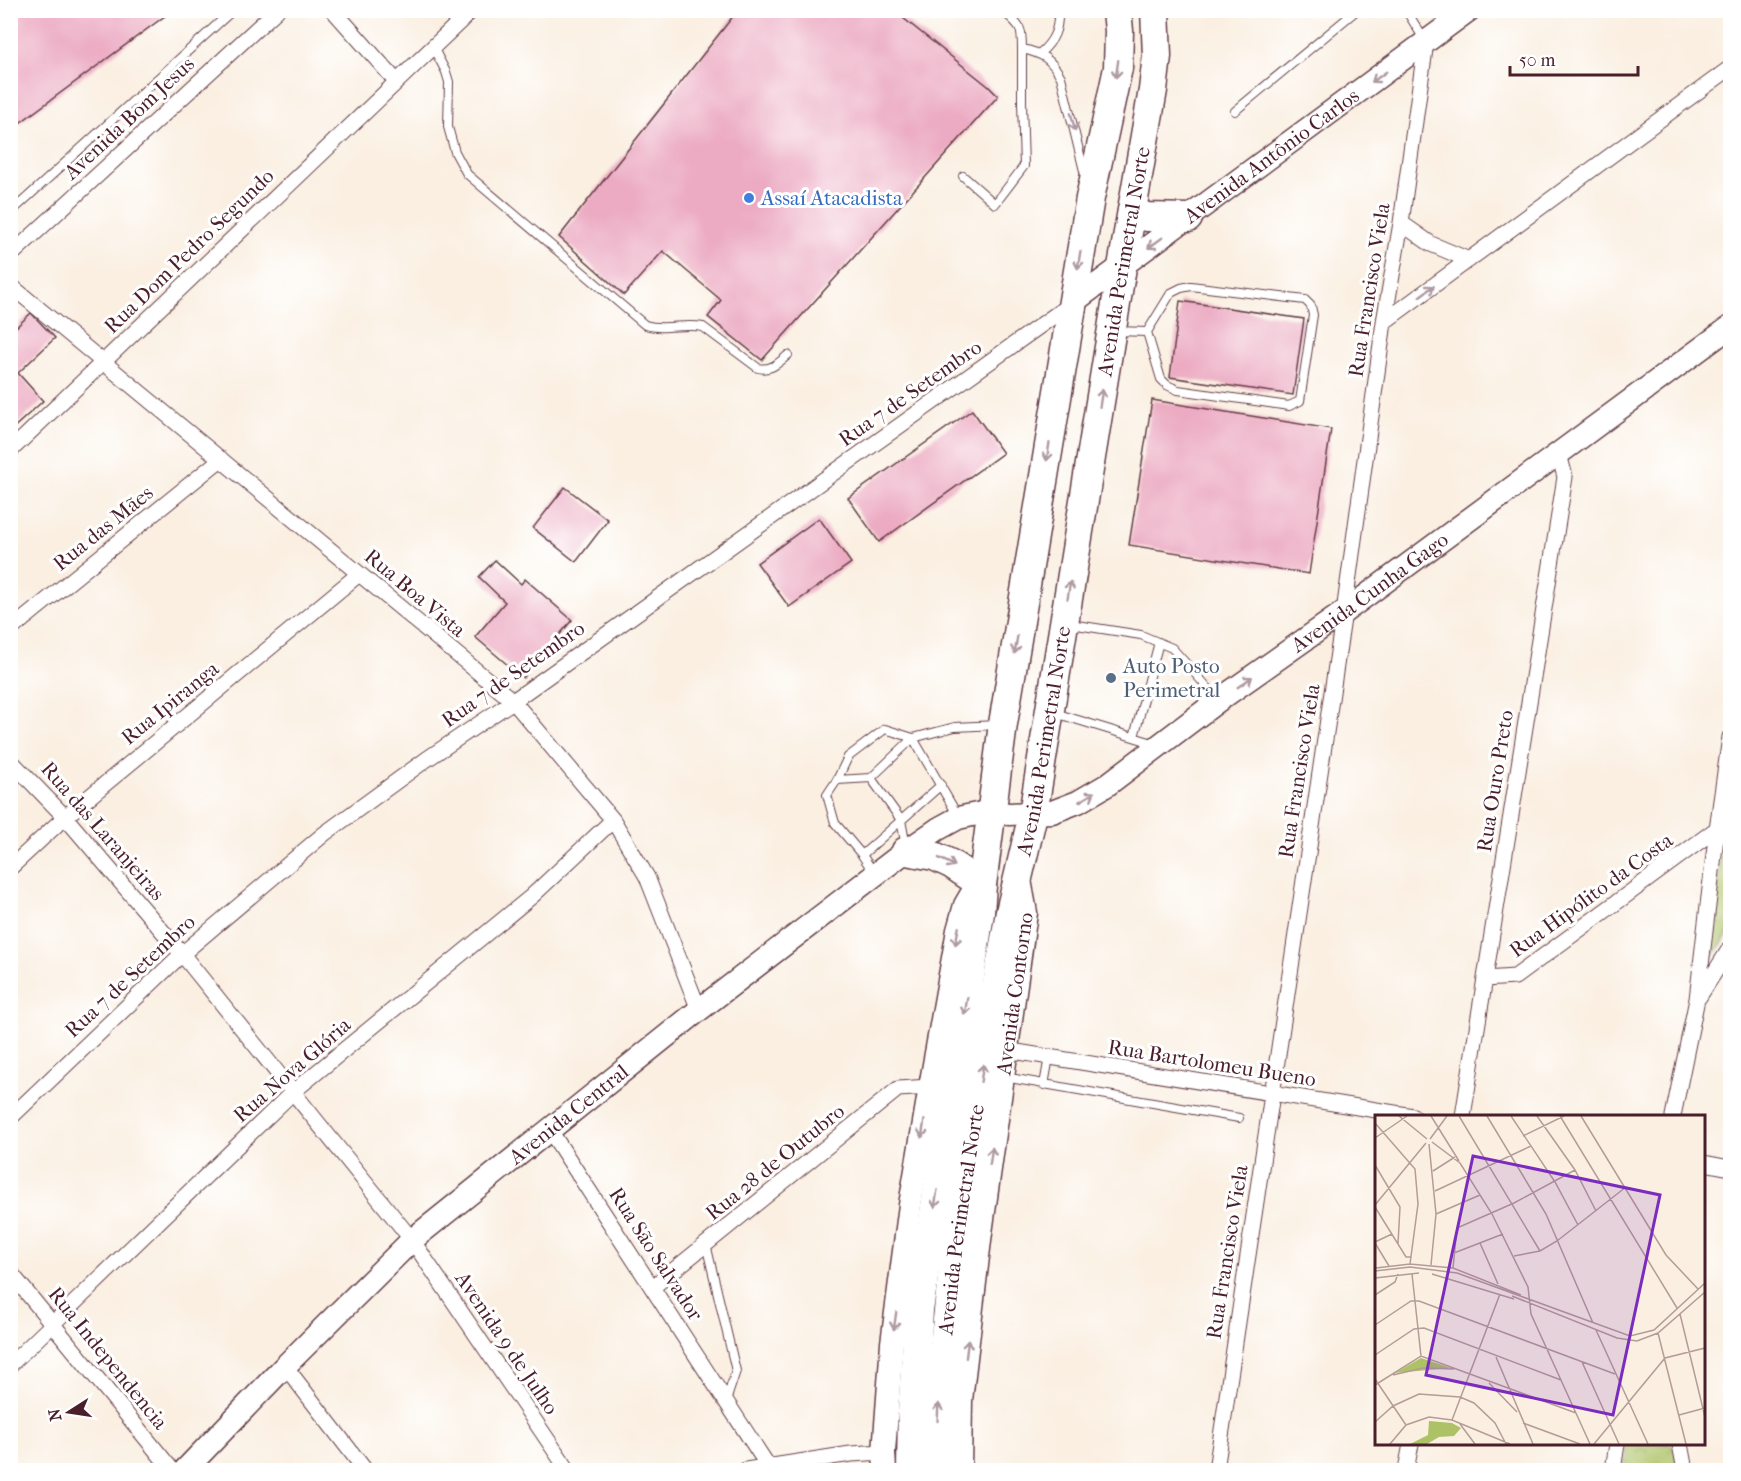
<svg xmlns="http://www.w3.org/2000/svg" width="1741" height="1481" viewBox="0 0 1741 1481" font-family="'IM FELL French Canon',serif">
	<defs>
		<pattern id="park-crowns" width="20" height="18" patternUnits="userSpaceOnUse" patternTransform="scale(1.5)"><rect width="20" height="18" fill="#adc266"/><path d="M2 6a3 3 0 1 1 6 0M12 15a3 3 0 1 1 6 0" fill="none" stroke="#96a659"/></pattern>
	</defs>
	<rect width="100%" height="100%" fill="#fff"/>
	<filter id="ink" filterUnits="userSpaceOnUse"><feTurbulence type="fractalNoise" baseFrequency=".0167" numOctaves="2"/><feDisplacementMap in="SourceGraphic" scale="12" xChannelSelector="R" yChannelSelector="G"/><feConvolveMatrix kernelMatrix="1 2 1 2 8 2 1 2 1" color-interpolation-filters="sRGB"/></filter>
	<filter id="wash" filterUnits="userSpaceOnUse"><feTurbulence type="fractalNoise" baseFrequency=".008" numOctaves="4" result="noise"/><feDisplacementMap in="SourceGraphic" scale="24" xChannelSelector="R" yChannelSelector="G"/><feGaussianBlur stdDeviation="1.35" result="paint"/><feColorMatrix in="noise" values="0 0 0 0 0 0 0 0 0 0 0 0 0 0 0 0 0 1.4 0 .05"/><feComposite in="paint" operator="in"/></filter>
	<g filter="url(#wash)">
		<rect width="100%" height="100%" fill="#faefe1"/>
		<!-- park -->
		<path fill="url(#park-crowns)" stroke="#7c7048" stroke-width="1.5" d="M1730,826V931L1713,957L1722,831Z
			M1627,1444H1673L1679,1470H1623Z"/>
		<g id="blocks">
			<!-- building -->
			<path fill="#ecabc2" d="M10,10H173L10,130Z
				M738,10H893L988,86L998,96L762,360L708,317L721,300L663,251L624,295L559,237Z
				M1180,301L1304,319L1293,395L1170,377Z
				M31,313L55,338L18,373L43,401L10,431V333Z
				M1152,400L1331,429L1309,574L1129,545Z
				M972,410L1003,453L879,542L848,498Z
				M565,487L608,520L576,562L533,528Z
				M819,518L851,563L789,607L757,563Z
				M495,560L521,584L525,579L572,620L523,678L475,637L505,602L479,577Z"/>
		</g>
	</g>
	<g filter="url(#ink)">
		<use href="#blocks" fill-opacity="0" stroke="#643e46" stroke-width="1.5"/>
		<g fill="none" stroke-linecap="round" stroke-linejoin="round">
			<!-- lane casing -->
			<g stroke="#643e46" stroke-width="10">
				<path id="lane" d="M1002,10C1020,26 1022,25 1022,49
					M1406,10L1425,41
					M433,47L446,72L449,82L448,127L455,152L467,174L645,325C664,331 684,323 703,327L758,368C771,371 778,363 788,355
					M1040,53C1054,41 1059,29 1058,10
					M1235,111L1357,10
					M963,176L995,204L1024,166L1022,102V49C1042,53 1051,59 1061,77L1085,175
					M10,213L233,10
					M1191,286L1305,300L1311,306L1313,315L1300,401L1289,406L1178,390L1167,385L1161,379L1147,332L1171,293L1181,288Z
					M1116,331L1147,332
					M1070,624L1141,635L1172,648L1218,699
					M1055,713L1156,744
					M1134,737L1159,642
					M871,778L901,820L906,847
					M837,780L848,757L885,729L913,738L958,816
					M862,855L941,785
					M874,873L862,855L835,823L827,795L837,780L871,778L913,738L955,727L997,725
					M1004,1077L1239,1118
					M1044,1085L1049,1057
					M706,1244L736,1371L726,1401"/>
			</g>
			<!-- street casing -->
			<g stroke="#643e46" stroke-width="17">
				<path id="street" d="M333,10L396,81
					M1401,223L1431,244L1469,260
					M10,256L277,10
					M10,285L513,701L613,820L647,877L699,1010
					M1384,322L1730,68
					M10,451L472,10
					M10,630L221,459
					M10,760L65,817L182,954L412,1240L568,1470
					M10,868L65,817L359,574
					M1485,979L1515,977L1730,819
					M1699,997L1730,948
					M1006,1050L1413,1116
					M1463,1116L1565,477L1559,454
					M1673,1116L1697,999L1717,829L1730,737
					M10,1118L182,954L324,834L427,759L513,701L1072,303
					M549,1129L768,1466
					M1704,1163L1730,1168
					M10,1272L172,1470
					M653,1287L898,1089L930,1087
					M10,1365L294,1091L532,896L613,820
					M285,1366L365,1470
					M1680,1444L1685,1470
					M746,1470L851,1454L884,1452
					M1216,1470L1344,612L1384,322L1401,223L1426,42
					M1406,1470L1411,1444
					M1613,1470L1617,1444"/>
			</g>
			<!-- secondary casing -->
			<g stroke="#643e46" stroke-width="25">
				<g id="secondary">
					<path id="s1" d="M1072,303L1469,10"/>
					<path id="s2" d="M185,1470L285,1366L412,1240L699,1010L906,851L938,829L958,818L991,811L1009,814L1052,812L1078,802L1107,785L1219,700L1344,612L1730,327"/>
					<path d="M885,1470L884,1452L892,1343L910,1205L930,1087L958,930L965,905L972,893L982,885"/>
					<path id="s3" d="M960,1470L961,1400L980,1240L1026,913L1020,880"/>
				</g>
			</g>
			<!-- highway casing -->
			<g stroke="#643e46" stroke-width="31">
				<g id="highway">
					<path d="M1132,212L1147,217L1188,218"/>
					<path d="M906,851L934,856L951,864L982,885"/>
					<path d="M911,1470L912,1412L919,1310L980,913L982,885L1003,724L1090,198L1118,68L1119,31L1117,10"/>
					<path id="s4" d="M936,1470L941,1371L957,1235L988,1034L1010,912L1033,814L1122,267L1153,90L1157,56L1155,10"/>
				</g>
			</g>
			<!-- lane -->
			<use href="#lane" stroke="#fff" stroke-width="8"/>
			<!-- street -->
			<use href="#street" stroke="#fff" stroke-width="15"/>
			<!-- secondary -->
			<use href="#secondary" stroke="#fff" stroke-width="22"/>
			<!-- highway -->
			<use href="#highway" stroke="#fff" stroke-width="28"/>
		</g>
		<!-- one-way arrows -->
		<defs><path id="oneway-shaft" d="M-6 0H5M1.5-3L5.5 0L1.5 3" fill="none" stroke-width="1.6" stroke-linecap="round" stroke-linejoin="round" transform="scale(1.5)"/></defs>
		<g stroke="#ae9aa0">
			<use href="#oneway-shaft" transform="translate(1117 69) rotate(98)"/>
			<use href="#oneway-shaft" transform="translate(1379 77) rotate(144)"/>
			<use href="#oneway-shaft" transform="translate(1073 122) rotate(76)"/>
			<use href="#oneway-shaft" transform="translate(1155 243) rotate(144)"/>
			<use href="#oneway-shaft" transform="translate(1079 260) rotate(99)"/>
			<use href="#oneway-shaft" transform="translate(1427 291) rotate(-36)"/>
			<use href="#oneway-shaft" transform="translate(1101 398) rotate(-81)"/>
			<use href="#oneway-shaft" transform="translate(1048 452) rotate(99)"/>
			<use href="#oneway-shaft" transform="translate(1069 590) rotate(-81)"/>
			<use href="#oneway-shaft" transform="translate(1016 645) rotate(99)"/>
			<use href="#oneway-shaft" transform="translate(1245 682) rotate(-35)"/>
			<use href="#oneway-shaft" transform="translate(1087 797) rotate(-31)"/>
			<use href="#oneway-shaft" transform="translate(947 862) rotate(26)"/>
			<use href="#oneway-shaft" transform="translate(957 936) rotate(101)"/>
			<use href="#oneway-shaft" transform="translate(966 1006) rotate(99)"/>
			<use href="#oneway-shaft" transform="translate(982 1073) rotate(-81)"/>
			<use href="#oneway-shaft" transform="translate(923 1129) rotate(99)"/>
			<use href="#oneway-shaft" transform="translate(991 1156) rotate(-82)"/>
			<use href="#oneway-shaft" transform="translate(936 1199) rotate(99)"/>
			<use href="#oneway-shaft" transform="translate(895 1321) rotate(98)"/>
			<use href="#oneway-shaft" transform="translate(967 1349) rotate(-83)"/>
			<use href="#oneway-shaft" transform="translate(938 1412) rotate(-87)"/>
		</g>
	</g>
	<!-- markers -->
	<circle fill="#3f7fe0" stroke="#fff" stroke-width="2" cx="749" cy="198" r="6"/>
	<circle fill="#5c6f8a" stroke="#fff" stroke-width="2" cx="1111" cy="678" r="6"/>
	<g text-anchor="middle" stroke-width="6" stroke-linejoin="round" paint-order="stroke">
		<!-- street labels -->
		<g font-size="21" fill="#4a1f2b" stroke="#fff">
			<text transform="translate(129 118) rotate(-43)" y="7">Avenida Bom Jesus</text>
			<text dy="7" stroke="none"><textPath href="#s1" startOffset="248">Avenida Antônio Carlos</textPath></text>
			<text transform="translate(189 251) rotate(-44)" y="7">Rua Dom Pedro Segundo</text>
			<text dy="7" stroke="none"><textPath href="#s4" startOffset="1224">Avenida Perimetral Norte</textPath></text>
			<text transform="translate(1369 290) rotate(-81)" y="7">Rua Francisco Viela</text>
			<text transform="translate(910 393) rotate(-35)" y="7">Rua 7 de Setembro</text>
			<text transform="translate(103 528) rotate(-39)" y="7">Rua das Mães</text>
			<text dy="7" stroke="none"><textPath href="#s2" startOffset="1496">Avenida Cunha Gago</textPath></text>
			<text transform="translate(415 593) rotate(40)" y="7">Rua Boa Vista</text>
			<text transform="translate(513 674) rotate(-35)" y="7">Rua 7 de Setembro</text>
			<text transform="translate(170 703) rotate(-39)" y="7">Rua Ipiranga</text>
			<text dy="7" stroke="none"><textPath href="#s4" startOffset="738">Avenida Perimetral Norte</textPath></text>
			<text transform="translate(1299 771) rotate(-81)" y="7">Rua Francisco Viela</text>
			<text transform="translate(1495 781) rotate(-81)" y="7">Rua Ouro Preto</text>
			<text transform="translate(103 831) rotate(49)" y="7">Rua das Laranjeiras</text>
			<text transform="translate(1591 895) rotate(-36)" y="7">Rua Hipólito da Costa</text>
			<text transform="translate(130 976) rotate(-43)" y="7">Rua 7 de Setembro</text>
			<text dy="7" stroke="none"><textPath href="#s3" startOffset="480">Avenida Contorno</textPath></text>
			<text transform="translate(1212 1063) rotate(9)" y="7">Rua Bartolomeu Bueno</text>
			<text transform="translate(292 1070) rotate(-41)" y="7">Rua Nova Glória</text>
			<text dy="7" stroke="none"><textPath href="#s2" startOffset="524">Avenida Central</textPath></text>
			<text transform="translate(775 1162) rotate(-39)" y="7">Rua 28 de Outubro</text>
			<text dy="7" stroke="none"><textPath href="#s4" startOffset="252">Avenida Perimetral Norte</textPath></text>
			<text transform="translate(1227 1252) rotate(-81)" y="7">Rua Francisco Viela</text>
			<text transform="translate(656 1254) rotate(57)" y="7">Rua São Salvador</text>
			<text transform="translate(507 1343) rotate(56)" y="7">Avenida 9 de Julho</text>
			<text transform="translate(108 1358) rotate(51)" y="7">Rua Independencia</text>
		</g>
		<!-- shop labels -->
		<g font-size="21" fill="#366cbe" stroke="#fff" text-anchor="start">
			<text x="761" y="205">Assaí Atacadista</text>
		</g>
		<!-- service labels -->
		<g font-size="21" fill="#4e5e75" stroke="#fff" text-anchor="start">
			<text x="1123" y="673">Auto Posto<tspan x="1123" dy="24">Perimetral</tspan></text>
		</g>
	</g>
	<!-- overview -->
	<g transform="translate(1375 1115)">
		<rect width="330" height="330" fill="#faefe1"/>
		<path d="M54,306L77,308L86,313L79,321L64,322L52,329H35L53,320Z" fill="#adc266"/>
		<path d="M46,243L76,253L20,258Z" fill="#adc266"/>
		<path fill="none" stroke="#b49c98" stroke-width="1.5" d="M24,1L52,24M56,1L84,46M84,1L165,136M112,1L171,99L218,208M136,1L180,67L203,110M162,1L200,55L221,96M185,1L302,193M206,1L291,140L323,174M0,8L40,54L43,89L35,149M148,21L189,1M0,23L32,1M55,24L72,1M57,27L85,48L117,99L153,172L156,199L215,329M54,29L61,99L56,150M0,50L25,92L23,129M58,56L80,42M60,76L156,31M0,90L51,28M0,92L31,142H36M61,99L105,80M0,127L17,119M0,128L14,151M105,128L123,169M79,138L128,119M139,141L165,136L182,126L251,72M1,153L35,149L78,153L146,180M78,153L82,113L139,88L200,55M0,156L35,152L82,158L255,221L279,215L330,168M37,159L46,241M57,159L139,184M0,163L44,158M0,180L20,167L23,159M137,181L242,223L262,226L283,218L330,177M305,199L330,302M0,210L36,186H44L240,259M221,215L273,329M283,218L311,329M0,240L39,214L49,213L186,265M121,242L158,329M207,247L244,329M18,260L48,253L79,254M0,264L31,310M114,268L142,297M0,270L46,241L201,298M304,300L330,293M77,305L125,179M0,307L18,291L44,279L85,282L99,288L120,308L131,329M148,308L205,329M85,309L100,329M15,329L31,310L54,302L77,305L135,329M219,329L290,243L330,233"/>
		<path fill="#7b2cbf" fill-opacity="0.15" stroke="#7b2cbf" stroke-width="3" d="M98,41L285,80L238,300L51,260Z"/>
		<rect width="330" height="330" fill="none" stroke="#4a1f2b" stroke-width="3"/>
	</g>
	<!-- margin -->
	<rect width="1741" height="1481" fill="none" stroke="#fff" stroke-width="36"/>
	<!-- north arrow -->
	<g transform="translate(69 1412) rotate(258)" stroke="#ffffff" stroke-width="4.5" paint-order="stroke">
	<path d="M0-4.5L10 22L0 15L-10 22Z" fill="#4a1f2b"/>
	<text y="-9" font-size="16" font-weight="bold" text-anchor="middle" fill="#4a1f2b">N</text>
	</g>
	<!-- scale -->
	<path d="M1510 66v9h128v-9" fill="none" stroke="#4a1f2b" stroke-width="3"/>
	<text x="1519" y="66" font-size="18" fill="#4a1f2b" stroke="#ffffff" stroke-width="4.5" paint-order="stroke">50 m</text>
</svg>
